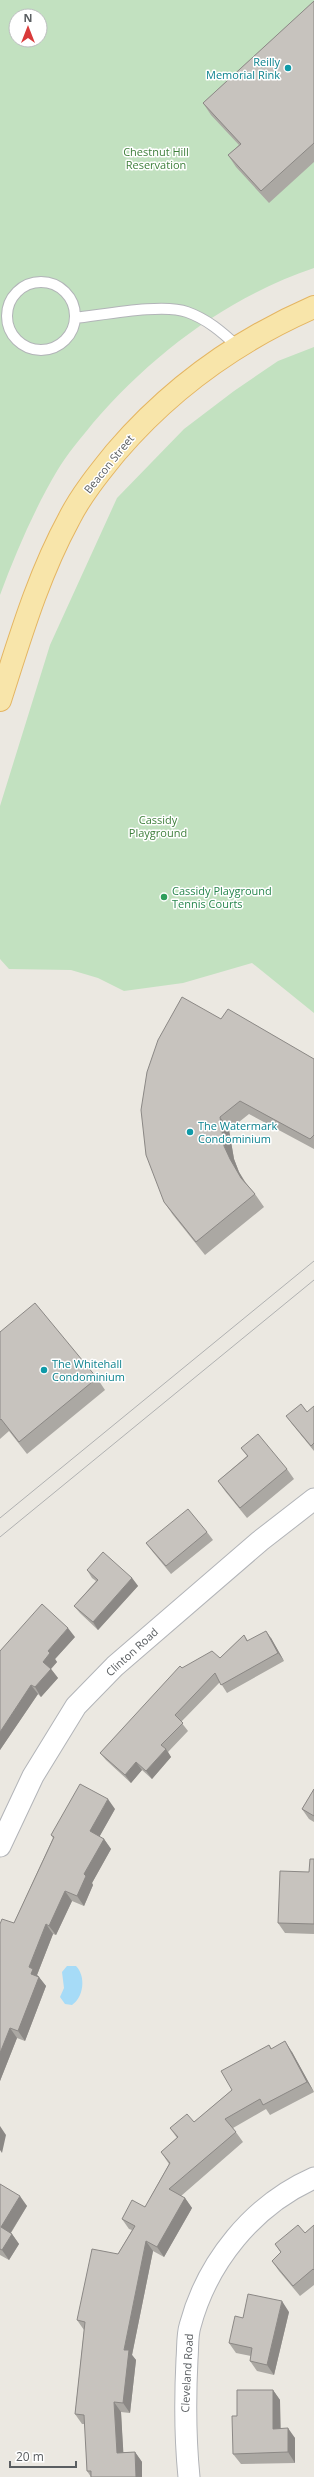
<svg xmlns="http://www.w3.org/2000/svg" width="314" height="2477" viewBox="0 0 314 2477" font-family="'Open Sans',sans-serif">
	<rect width="100%" height="100%" fill="#ebe8e1"/>
	<!-- green -->
	<path fill="#c2e1c0" fill-rule="evenodd" d="M0,0H314V268C228,297 152,354 93,423C81,438 67,454 57,471C34,510 16,552 0,595ZM16,16H40V40H16Z
		M314,347V1013L252,963L183,983L124,991L98,978L71,970L9,969L0,959V806L50,645L117,498L184,429L234,391L278,361Z"/>
	<!-- water -->
	<path fill="#a6dbf7" d="M67,1966H76C86,1976 84,1997 72,2005L65,2004L60,1997L64,1988L62,1972Z"/>
	<g fill="none" stroke-linecap="round" stroke-linejoin="round">
		<!-- lane casing -->
		<g stroke="#b2b4b8" stroke-width="12">
			<path id="lane" d="M7 316a34 34 0 1 1 68 0a34 34 0 1 1-68 0Z
				M75,318C103,315 163,303 187,312C207,319 222,332 237,346"/>
		</g>
		<!-- street casing -->
		<g stroke="#b2b4b8" stroke-width="23">
			<path id="street" d="M0,1846L33,1776L76,1706L115,1666L260,1541L314,1499
				M189,2477C185,2437 185,2399 187,2359C188,2348 187,2336 190,2326C207,2262 253,2205 314,2178"/>
		</g>
		<!-- primary casing -->
		<g stroke="#e4b562" stroke-width="24">
			<path id="primary" d="M0,700C20,638 38,576 69,519C81,495 99,473 116,452C171,388 236,341 314,307"/>
		</g>
		<!-- lane -->
		<use href="#lane" stroke="#fff" stroke-width="10"/>
		<!-- street -->
		<use href="#street" stroke="#fff" stroke-width="21"/>
		<!-- primary -->
		<use href="#primary" stroke="#f8e5aa" stroke-width="22"/>
		<!-- tram -->
		<path stroke="#b0b1b1" stroke-width="1" d="M0,1518L314,1261
			M0,1537L314,1280"/>
	</g>
	<!-- wall -->
	<path fill="#aba8a3" d="M314,1V162L269,203L236,167L228,155L239,145L211,115L203,103Z
		M221,1019L314,1059V1149L249,1114L229,1130L234,1159L239,1172L246,1183L255,1194L264,1207L205,1255L173,1215L164,1202Z
		M0,1332L97,1378L105,1390L27,1454L9,1431L0,1439Z
		M314,1406V1451L292,1424L286,1416L307,1412Z
		M241,1448L287,1469L294,1479L247,1518L225,1491L218,1481L247,1456Z
		M207,1532L213,1540L171,1574L152,1551L146,1543Z
		M87,1570L132,1578L138,1586L98,1630L80,1613L74,1606L96,1581L92,1578Z
		M244,1635L248,1641L271,1638L284,1661L227,1693L220,1682L181,1722L188,1731L168,1752L171,1757L152,1779L142,1770L131,1783L106,1760L100,1753L182,1668L220,1658Z
		M75,1637L55,1659L57,1662L51,1669L58,1678L41,1697L38,1694L0,1750V1651Z
		M314,1789V1822L309,1819L302,1809Z
		M115,1809L99,1837L104,1839L111,1849L92,1883L93,1885L84,1906L72,1901L56,1935L53,1934L37,1975L46,1986L25,2041L17,2038L0,2081V1924L14,1923L53,1838L51,1835Z
		M314,1859V1934L285,1933L278,1923L309,1872Z
		M269,2045L272,2049L292,2052L314,2092L270,2115L266,2109L233,2128L243,2142L181,2196L185,2198L192,2208L164,2257L153,2251L132,2355L136,2360L130,2413L121,2412L123,2452H135L142,2462V2477H91L87,2471L85,2424H82L75,2414L84,2330L77,2320L118,2254L132,2230L129,2229L122,2219L145,2207L169,2164L161,2152L177,2138L170,2128L194,2122L232,2090Z
		M0,2184L27,2206L11,2233L12,2234L19,2244L9,2260L0,2255Z
		M314,2225V2285L300,2296L279,2271L272,2261L281,2253L275,2244L305,2233Z
		M289,2312L274,2375L257,2371L250,2361L251,2356L236,2353L229,2343L243,2318Z
		M273,2390L280,2400V2428L295,2438V2463L241,2464L233,2454L237,2416Z"/>
	<!-- shaded-wall -->
	<path fill="#8b8885" d="M220,1117L229,1130L234,1159L239,1172L250,1191L241,1178L230,1159L224,1146Z
		M132,1578L138,1586L98,1630L93,1622Z
		M68,1628L75,1637L55,1659L57,1662L49,1671L43,1662L48,1651Z
		M266,1631L271,1638L284,1661L278,1653Z
		M51,1669L58,1678L41,1697L35,1687Z
		M31,1685L38,1694L0,1750V1732Z
		M166,1749L171,1757L152,1779L146,1771Z
		M136,1762L142,1770L131,1783L125,1775Z
		M108,1799L115,1809L97,1841L90,1831Z
		M104,1839L111,1849L92,1883L93,1885L84,1906L77,1896L84,1874Z
		M65,1891L72,1901L56,1935L49,1926Z
		M46,1924L53,1934L37,1975L39,1977L46,1986L25,2041L18,2031L31,1974L29,1967Z
		M10,2028L17,2038L0,2081V2053Z
		M285,2041L292,2052L314,2092L307,2082Z
		M0,2126L6,2135L2,2153L0,2150Z
		M20,2196L27,2206L8,2237L1,2227Z
		M185,2198L192,2208L164,2257L157,2247Z
		M12,2234L19,2244L9,2260L2,2250Z
		M146,2241L153,2251L132,2355L136,2360L130,2413L123,2403L124,2350Z
		M282,2301L289,2312L274,2375L267,2365Z
		M273,2390L280,2400L281,2439L273,2429Z
		M114,2402L121,2412L124,2463L117,2453Z
		M288,2428L295,2438V2463L288,2452Z
		M135,2452L142,2462V2477H136Z"/>
	<!-- building -->
	<path fill="#c7c3be" stroke="#8b8885" d="M314,1V143L261,191L228,155L241,144L203,103Z
		M182,997L221,1019L228,1009L314,1059V1135L310,1139L240,1101L220,1117L224,1146L230,1159L241,1178L255,1194L196,1242L164,1202L146,1155L141,1110L147,1072L158,1040Z
		M35,1303L97,1378L19,1442L1,1419L0,1420V1332Z
		M301,1404L307,1412L314,1406V1443L311,1446L286,1416Z
		M258,1434L287,1469L240,1508L218,1481L248,1456L241,1448Z
		M188,1509L207,1532L166,1566L146,1543Z
		M103,1552L132,1578L93,1622L74,1606L98,1580L87,1570Z
		M42,1604L68,1628L48,1651L50,1653L43,1662L51,1669L35,1687L31,1685L0,1732V1651Z
		M266,1631L278,1653L221,1685L215,1673L175,1715L183,1723L161,1745L166,1749L146,1771L136,1762L125,1775L100,1753L180,1666L182,1668L212,1651L220,1658L244,1635L247,1641Z
		M80,1784L108,1799L90,1831L104,1839L84,1874L86,1876L77,1896L65,1891L49,1926L46,1924L29,1967L33,1969L31,1974L39,1977L18,2031L10,2028L0,2053V1924L2,1919L14,1923L54,1837L51,1835Z
		M314,1789V1816L302,1809Z
		M310,1859H314V1924L278,1923L280,1871L309,1872Z
		M285,2041L307,2082L263,2105L260,2099L225,2119L236,2132L169,2189L185,2198L157,2247L146,2241L124,2350H129L123,2403L114,2402L117,2453L135,2452L136,2477H91V2471H87L84,2415L75,2414L85,2322L77,2320L92,2249L118,2254L135,2226L122,2219L132,2200L145,2207L170,2163L161,2152L178,2137L170,2128L187,2114L194,2122L232,2090L221,2071L269,2045L271,2049Z
		M0,2184L20,2196L1,2227L12,2234L2,2250L0,2249Z
		M298,2225L305,2233L314,2225V2270L313,2269L293,2286L272,2261L281,2252L275,2244Z
		M248,2294L282,2301L267,2365L250,2361L252,2348L229,2343L235,2316L243,2318Z
		M237,2390H273V2429L288,2428V2452L233,2454L232,2416H237Z"/>
	<!-- markers -->
	<g fill="#0f9aa8" stroke="#fff" stroke-width="1.5">
		<circle cx="288" cy="68" r="4"/>
		<circle cx="190" cy="1132" r="4"/>
		<circle cx="44" cy="1370" r="4"/>
	</g>
	<circle fill="#2e9e5b" stroke="#fff" stroke-width="1.5" cx="164" cy="897" r="4"/>
	<g text-anchor="middle" stroke-width="3" stroke-linejoin="round" paint-order="stroke">
		<!-- culture labels -->
		<g font-size="11" fill="#0d838f" stroke="#fff" text-anchor="start">
			<text x="280" y="66" text-anchor="end">Reilly<tspan x="280" dy="13">Memorial Rink</tspan></text>
			<text x="198" y="1130">The Watermark<tspan x="198" dy="13">Condominium</tspan></text>
			<text x="52" y="1368">The Whitehall<tspan x="52" dy="13">Condominium</tspan></text>
		</g>
		<!-- park labels -->
		<g font-size="11" fill="#3e7f3b" stroke="#fff">
			<text x="156" y="156">Chestnut Hill<tspan x="156" dy="13">Reservation</tspan></text>
			<text x="158" y="824">Cassidy<tspan x="158" dy="13">Playground</tspan></text>
		</g>
		<!-- street labels -->
		<g font-size="11" fill="#5a5e61" stroke="#fff">
			<text transform="translate(109 464) rotate(-51)" y="4">Beacon Street</text>
			<text transform="translate(132 1652) rotate(-42)" y="4">Clinton Road</text>
			<text transform="translate(187 2373) rotate(-87)" y="4">Cleveland Road</text>
		</g>
		<!-- leisure labels -->
		<g font-size="11" fill="#27864d" stroke="#fff" text-anchor="start">
			<text x="172" y="895">Cassidy Playground<tspan x="172" dy="13">Tennis Courts</tspan></text>
		</g>
	</g>
	<!-- north arrow -->
	<g transform="translate(28 28)"><circle r="19" fill="#ffffff" stroke="#bdbfc0"/>
	<path d="M0-3L7 15L0 10L-7 15Z" fill="#d93a3a"/>
	<text y="-6" font-size="11" font-weight="bold" text-anchor="middle" fill="#5a5e61">N</text>
	</g>
	<!-- scale -->
	<path d="M10 2461v6h66v-6" fill="none" stroke="#5a5e61" stroke-width="2"/>
	<text x="16" y="2461" font-size="12" fill="#5a5e61" stroke="#ffffff" stroke-width="3" paint-order="stroke">20 m</text>
</svg>
